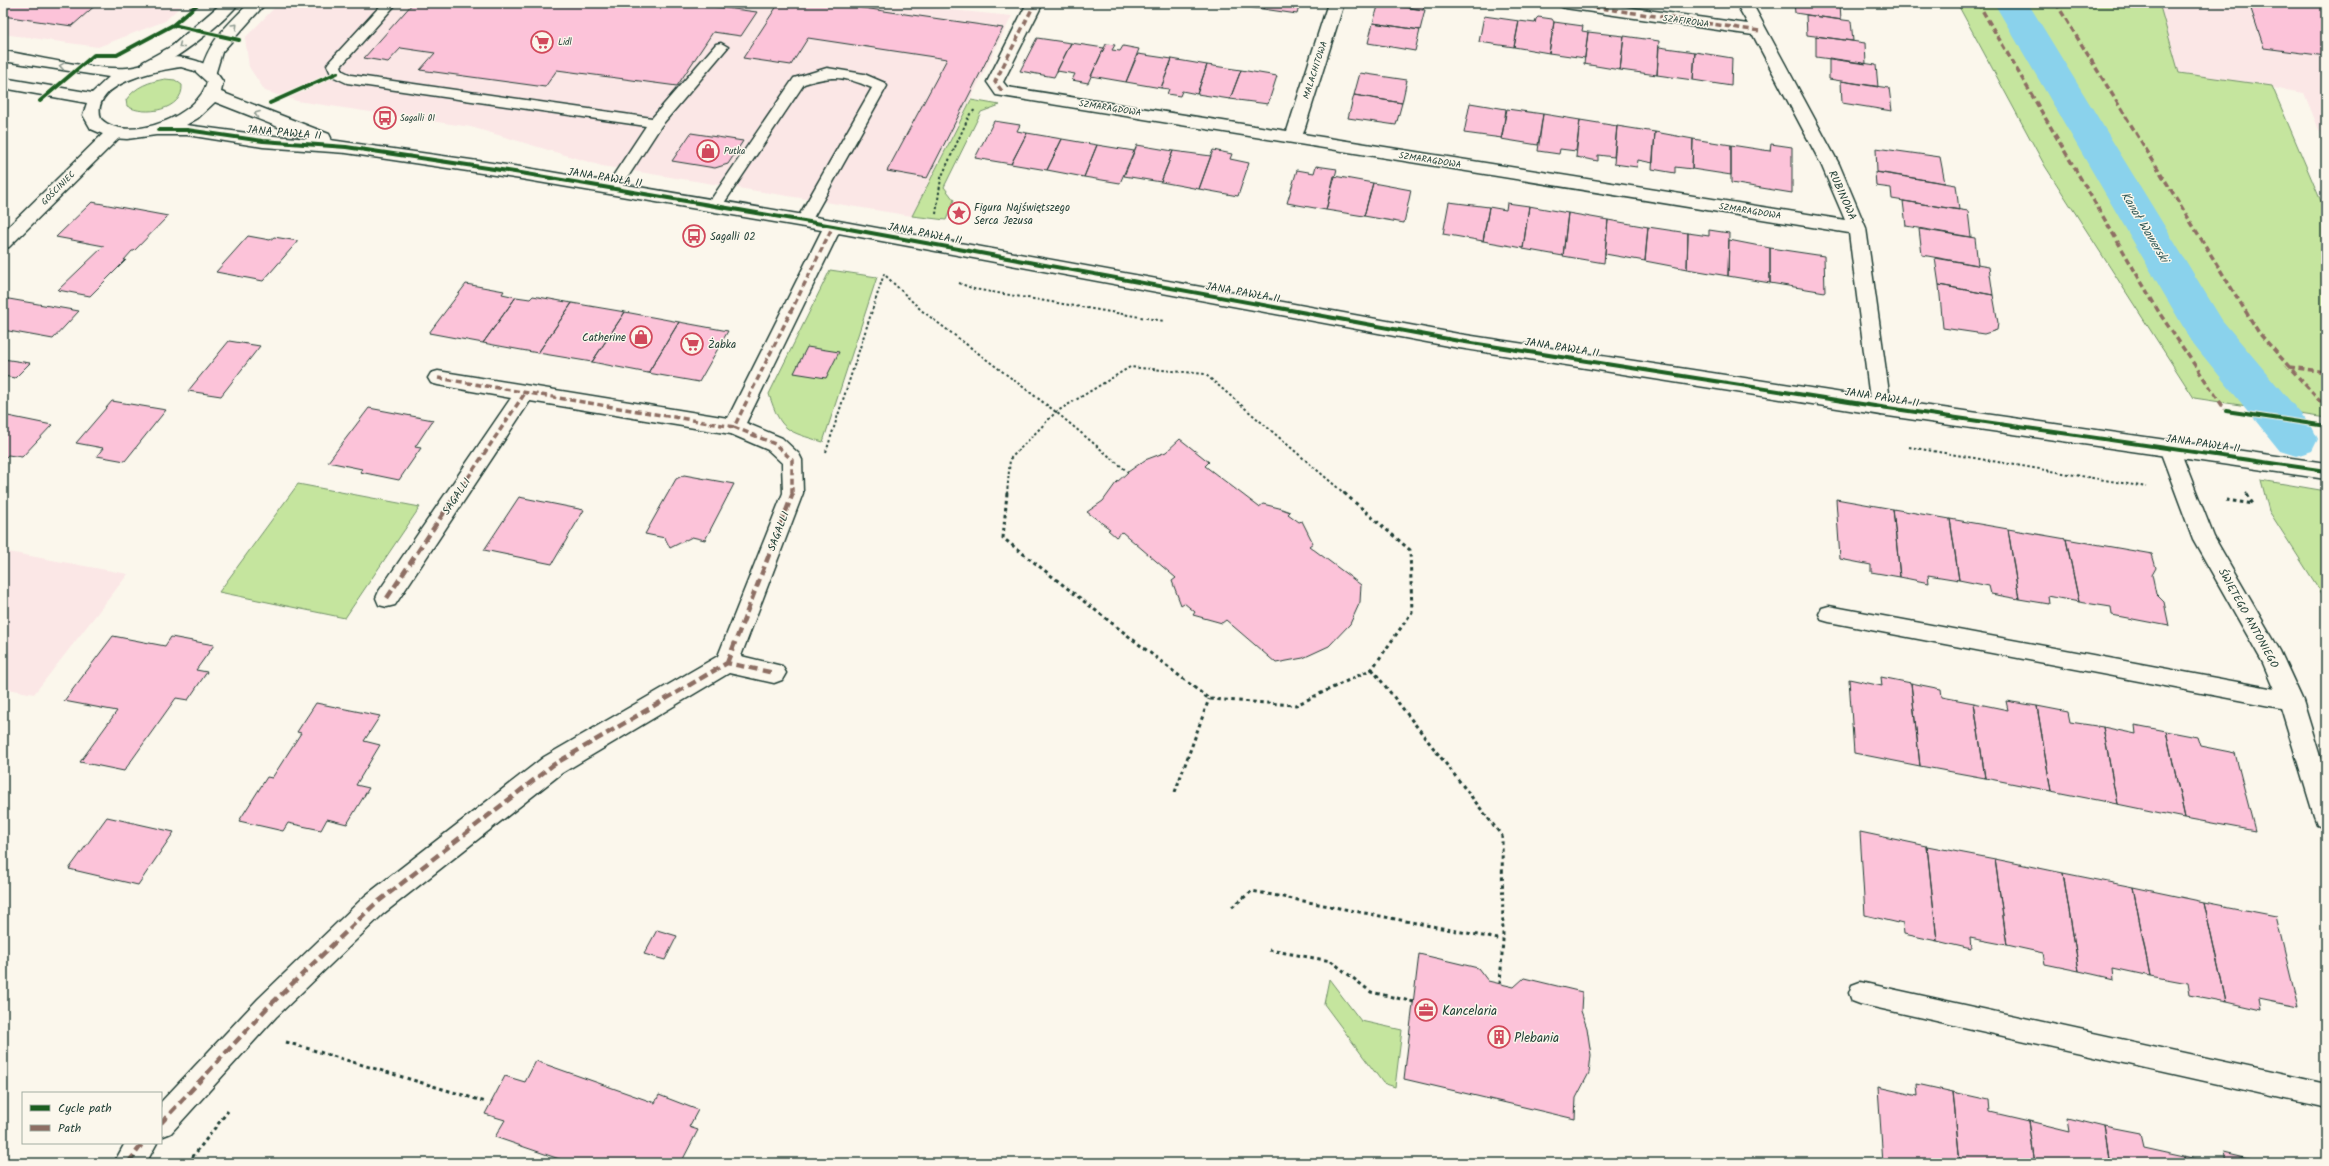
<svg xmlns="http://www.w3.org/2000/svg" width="2329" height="1166" viewBox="0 0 2329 1166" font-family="Kalam,sans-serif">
	<rect width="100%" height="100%" fill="#fbf7ec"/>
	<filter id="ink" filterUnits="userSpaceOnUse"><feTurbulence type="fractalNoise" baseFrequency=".025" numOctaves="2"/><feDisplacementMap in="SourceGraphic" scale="8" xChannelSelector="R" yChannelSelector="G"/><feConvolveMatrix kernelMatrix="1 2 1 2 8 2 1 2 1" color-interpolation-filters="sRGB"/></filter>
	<g filter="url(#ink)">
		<!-- built -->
		<path fill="#fbe7e6" d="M3,3H184L165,21L98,47L3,34Z
			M279,3H881L1012,16L912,216L602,166L471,127L297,101L265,91L249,67L245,38Z
			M2159,3H2326V147L2304,93L2178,73Z
			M3,551L128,574L34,694L3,688Z"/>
		<!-- green -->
		<path fill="#c5e59e" stroke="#729169" d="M1957,3H2159L2179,73L2272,86L2326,213V418L2194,398L2045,166Z
			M165,79L175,80L182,85C184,110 144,117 127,106L126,100C136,86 149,82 165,79Z
			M971,100L1000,105L981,112L944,187L954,200L946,220L912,216Z
			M830,270L877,277L823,442C787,431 781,432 769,394Z
			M2261,480L2326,491V600L2269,511Z
			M298,484L420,507L345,618L219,592Z
			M1329,979L1361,1021L1402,1030L1395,1087L1383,1083L1324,1004Z"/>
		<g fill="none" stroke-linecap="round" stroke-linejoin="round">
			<!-- canal -->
			<path fill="#8ad2ec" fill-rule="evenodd" d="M1994,3H2028L2222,320L2312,427L2318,439L2312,451L2296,456L2280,451L2192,342Z"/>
		</g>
		<!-- building -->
		<path fill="#fcc3d9" stroke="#1f3d34" d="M3,3H98L72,26L3,16Z
			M413,3H686L757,12L741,36L713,32L677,86L557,70L545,87L420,70L435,53L401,48L388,62L364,58Z
			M779,3H828L1003,28L927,178L887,171L947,59L808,38L791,65L743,58Z
			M1231,3H1265L1263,9L1230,5Z
			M1265,3H1300L1297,14L1263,9Z
			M1379,3L1425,10L1420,30L1373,23Z
			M1379,3H1425L1423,10Z
			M1794,3H1840L1841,20L1795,13Z
			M2249,3H2326V56L2264,48Z
			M1806,15L1851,21L1853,41L1807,35Z
			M1484,16L1519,21L1514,47L1479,42Z
			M1538,17L1552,19L1554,22L1549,53L1514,47L1519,21L1535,23L1536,19Z
			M1554,22L1583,26L1582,31L1588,32L1585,58L1549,53Z
			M1373,23L1420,30L1415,51L1368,43Z
			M1588,32L1624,36L1620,70L1584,64Z
			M1624,36L1659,41L1657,75L1620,70Z
			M1816,36L1865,43L1866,64L1816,57Z
			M1037,38L1071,43L1054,77L1020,71Z
			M1071,43L1104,48L1088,83L1072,80L1075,74L1057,71Z
			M1106,44L1115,45L1112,50L1120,51L1123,46L1139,49L1126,82L1091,76Z
			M1659,47L1695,52L1693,80L1657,75Z
			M1695,52L1732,58L1731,86L1693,80Z
			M1138,54L1172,59L1161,88L1126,82Z
			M1829,58L1876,65L1878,87L1829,79Z
			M1172,59L1207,65L1197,94L1182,91L1180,96L1167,94L1169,89L1161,88Z
			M1207,65L1241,70L1230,99L1197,94Z
			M1241,70L1277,76L1268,104L1230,99Z
			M1360,73L1407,80L1402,103L1354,95Z
			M1841,81L1889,88L1892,111L1842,103Z
			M1354,95L1402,103L1396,125L1348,118Z
			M1470,103L1506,109L1502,138L1464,133Z
			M1507,109L1543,114L1538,145L1501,139Z
			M1543,114L1580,120L1576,151L1560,149L1559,154L1538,151Z
			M1580,120L1617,126L1614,157L1598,155V161L1576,157Z
			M994,121L1020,125L1017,131L1027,133L1011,164L975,158Z
			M1617,126L1655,132L1653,163L1638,160L1637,167L1614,164Z
			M1655,132L1693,139L1692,169L1675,167V173L1652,169Z
			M691,133L743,141L728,164L715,168L672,161Z
			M1027,133L1062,139L1047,170L1011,164Z
			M1062,139L1097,145L1084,177L1047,170Z
			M1693,139L1731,145V175L1692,169Z
			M1771,144L1792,147V193L1731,183V145L1770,151Z
			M1097,145L1134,151L1120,183L1084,177Z
			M1137,145L1173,151L1161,182L1124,176Z
			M1876,148L1940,157L1945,183L1877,172Z
			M1213,150L1232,154L1230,159L1249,163L1238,196L1199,189Z
			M1173,151L1211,156L1199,189L1161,182Z
			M1316,166L1337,169L1326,210L1287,203L1297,170L1314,173Z
			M1875,172L1956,185L1959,210L1892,199L1891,188L1876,186Z
			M1334,176L1373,183L1364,216L1326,210Z
			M1373,183L1411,190L1404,223L1364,216Z
			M1903,201L1968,211L1971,237L1906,226Z
			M92,202L168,216L134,251H132L124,260H126L90,296L58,290L104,246L56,237Z
			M1449,202L1489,207L1483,241L1443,234Z
			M1507,203L1529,206L1523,248L1483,241L1489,207L1506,210Z
			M1529,206L1568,213L1563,256L1523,249Z
			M1568,213L1608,220L1604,263L1563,256Z
			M1608,220L1648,227L1645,261L1605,254Z
			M1648,227L1688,233L1687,269L1645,261Z
			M1919,229L1975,238L1978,265L1922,255Z
			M1709,230L1729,233L1728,276L1687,269L1688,233L1709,236Z
			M248,236L270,240L274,237L298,241L263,281L216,272Z
			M1729,240L1770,248V283L1728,276Z
			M1770,248L1824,256L1825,292L1770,283Z
			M1935,258L1989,267L1993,295L1939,285Z
			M466,284L504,291L502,294L516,297L483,343L429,333Z
			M1939,285L1993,295L1998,323L1997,330L1984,334L1943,328Z
			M533,296L572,303L538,353L483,343L516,297L530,299Z
			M3,298L79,311L53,339L3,330Z
			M572,303L625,312L592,362L538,353Z
			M625,312L679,322L648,373L592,362Z
			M679,322L728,331L699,382L648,373Z
			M229,341L260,346L221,396L188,391Z
			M807,347L839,352L826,378L794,373Z
			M3,359L30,363L15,378L3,376Z
			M112,401L166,410L125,461L97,456L103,448L76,443Z
			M369,408L433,420L415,447L421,448L399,480L360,472L362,469L328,462Z
			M3,415L52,425L22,457L8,455L3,460Z
			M1180,439L1209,462L1205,466L1259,507L1263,504L1279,508L1290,512L1288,514L1299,522L1302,521L1313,543L1309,546L1361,585L1360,602L1350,624L1329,646L1303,658L1276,663L1226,620L1222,623L1193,615L1195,612L1184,603L1181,605L1172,581L1176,578L1122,532L1116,537L1108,530L1110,529L1087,512L1103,501L1116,483L1128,472L1145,460L1166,452Z
			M684,475L734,484L705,540L692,537L670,548L665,538L645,534L676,479Z
			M519,497L584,510L552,564L484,550Z
			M1836,499L1893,509L1900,577L1871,572V565L1840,559Z
			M1893,509L1950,519L1959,580L1928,575L1929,583L1900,577Z
			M1950,519L2008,529L2019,599L1991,594L1989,586L1959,580Z
			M2008,529L2066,539L2079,602L2048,596L2049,604L2019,599Z
			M2066,539L2152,554L2156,568L2152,575L2156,594L2164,602L2169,626L2112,615L2111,607L2079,602Z
			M113,636L165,646L171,637L214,645L196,670L207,672L188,700L176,698L124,771L80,762L117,711L64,701Z
			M1881,677L1911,683L1920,766L1854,753L1849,679L1882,686Z
			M1911,683L1941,689L1942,697L1974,703L1985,778L1920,766Z
			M2006,701L2037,706L2051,791L1985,778L1974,703L2008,710Z
			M316,703L380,716L364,741L380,745L356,785L369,788L347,824L327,819L321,830L288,823L283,831L239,821L267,777L272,778L301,733L297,732Z
			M2037,706L2068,712L2070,722L2103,727L2117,804L2051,791Z
			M2135,725L2166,731L2185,818L2117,804L2103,727L2136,734Z
			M2166,731L2197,737L2200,746L2235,753L2255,831L2185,818Z
			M107,817L174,832L138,885L69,869Z
			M1860,832L1927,846L1937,941L1904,934L1903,924L1865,915Z
			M1927,846L1995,859L2007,945L1970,938L1971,949L1937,941Z
			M1995,859L2063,873L2079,971L2045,964L2043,953L2007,945Z
			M2063,873L2133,887L2150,976L2113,968L2114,979L2079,971Z
			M2133,887L2204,902L2226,1002L2190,995L2188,983L2150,976Z
			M2204,902L2276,916L2298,1007L2259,999L2261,1010L2226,1002Z
			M657,930L677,936L665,960L644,954Z
			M1419,954L1478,968L1488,981L1514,987L1524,978L1582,992L1581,1011L1587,1028L1591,1055L1589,1073L1576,1098L1575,1119L1404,1079Z
			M536,1061L655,1103L659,1095L698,1110L689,1127L698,1130L681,1163H571L495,1137L505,1120L485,1114L505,1076L525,1082Z
			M1917,1084L1953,1092L1960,1163H1883L1878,1087L1918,1096Z
			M1953,1092L1989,1100L1990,1112L2029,1121L2035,1163H1960Z
			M2068,1118L2105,1127L2111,1163H2035L2029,1121L2070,1131Z
			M2105,1127L2141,1134L2144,1147L2185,1156L2186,1163H2111Z
			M2223,1153L2261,1162V1163H2225Z
			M2185,1156L2208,1162L2213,1163H2186Z"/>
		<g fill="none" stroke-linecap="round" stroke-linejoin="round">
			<!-- lane casing -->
			<g stroke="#1f3d34" stroke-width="3">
				<path id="lane" d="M383,3H397L341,66L343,71L351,75L652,118L716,44L721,43L728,47L661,126L618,192H608L605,188L646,126L347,83L332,76L327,65L329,62Z
					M827,68L864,74L885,83L887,86L809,225H799L796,221L872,88C844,76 833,75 804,84L720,209H710L707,205L710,201L794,78Z
					M1829,606L2291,692L2298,695L2301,701L2298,707L2291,710L1829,622L1822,620L1819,614L1822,608Z
					M1860,982L2326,1084V1108L1860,1004L1852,1001L1849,993L1852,985Z"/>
			</g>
			<!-- street casing -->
			<g stroke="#1f3d34" stroke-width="3">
				<path id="street" d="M222,3H239C228,19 162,74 143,70L141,66L143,62L172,46Z
					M249,3H266L222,52L215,75H203L201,71C210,39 227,26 249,3Z
					M1027,3H1043L1003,82L1007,87L1287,131L1328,3H1344L1303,134L1845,220L1821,164L1753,35L1565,8L1560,6L1557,3H1597L1748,24L1736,3H1752L1839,164L1866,228L1891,407L1888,412L1881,415L1874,412L1871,407L1849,233L996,95L987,82Z
					M114,128L120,129L122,133L120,137L9,247L3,249V232L108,129Z
					M833,220L839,222L842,226L746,423L782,438L799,454L802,460L803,493L741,656L782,666L786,673L782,680L774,683L729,673L562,773L383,914L276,1017L171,1133L161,1137V1102L258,999L365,896L544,757L718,656L783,493L782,463L768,450L731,434L530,401L395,605L387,607L379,605L376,598L379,591L511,398L438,385L431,383L428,378L431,373L438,371L728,418L824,226L827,222Z
					M2169,440L2176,442L2179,448L2214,537L2280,651L2303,701L2326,776V828L2317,824L2314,816L2279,701L2263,663L2193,539L2159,448L2162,442Z
					M125,1143H157L146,1163H114Z"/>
			</g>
			<!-- secondary casing -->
			<g stroke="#1f3d34" stroke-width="3">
				<path id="secondary" d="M3,51C41,57 90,70 127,68C145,67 164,54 184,58C202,61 213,66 223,82L221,92L329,134L331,138L330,140L521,167L833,220L1459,334L1881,399L2326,463V479L1881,415L1459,348L833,232L521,179L346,153L263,147L187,135H156L127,139L112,138L91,129L83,115L87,103L3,88V78L92,93L109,77L3,61ZM181,67L195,71L207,82C200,115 128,145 101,119C89,83 158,70 181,67ZM215,102L309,139L263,135L186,125L198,118Z"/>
			</g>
			<!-- path-far1 -->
			<path stroke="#1f3d34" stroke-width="2" stroke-dasharray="2.5 2.5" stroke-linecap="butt" d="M936,214L941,178L970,114L976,109
				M959,283L974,289L1164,321
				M1909,447L2146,487
				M826,452L884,274L921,310L1056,412L1128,472
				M2246,493L2247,494
				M1007,494L1010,459L1056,412L1130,367L1205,374L1345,494"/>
			<!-- path -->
			<path stroke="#1f3d34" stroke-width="3" stroke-dasharray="3.5 3.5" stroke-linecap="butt" d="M1007,493L1003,538L1209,699L1296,705L1372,669L1412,612L1410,550L1344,493
				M2226,500L2253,504L2246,493
				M1372,669L1502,836L1503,940
				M1175,792L1209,699
				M1232,907L1252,891L1503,940L1500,983
				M1269,950L1331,961L1371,992L1414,1002
				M286,1042L486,1102
				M188,1163L228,1111"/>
			<!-- lane -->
			<use href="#lane" fill="#fbf7ec" fill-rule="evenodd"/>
			<!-- street -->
			<use href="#street" fill="#fbf7ec" fill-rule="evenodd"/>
			<!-- secondary -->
			<use href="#secondary" fill="#fbf7ec" fill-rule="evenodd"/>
			<!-- quiet-far1 -->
			<path stroke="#8d6e63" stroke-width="3.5" stroke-dasharray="6 3.5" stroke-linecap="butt" d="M1565,3L1760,31
				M1978,3L2160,314L2226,411H2229
				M2056,3L2259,333L2326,408
				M1002,91L995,82L1035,3
				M2289,367L2326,372
				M438,378L734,427L833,226
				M734,427L775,444L792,460V494
				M457,494L525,393"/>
			<!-- quiet -->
			<path stroke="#8d6e63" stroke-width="4.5" stroke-dasharray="9 4.5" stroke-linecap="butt" d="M387,598L457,493
				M727,663L793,493
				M161,1123L267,1008L374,905L553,765L727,663L774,673
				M128,1163L143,1143"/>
			<!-- cycleway casing -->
			<g stroke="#fbf7ec" stroke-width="6">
				<path id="cycleway" d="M173,25L239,40
					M40,101L94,55H117L173,25L199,3
					M270,103L337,73
					M158,130H187L263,141L346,147L521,173L833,226L1459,341L1881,407L2326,471
					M2226,411L2326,426"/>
			</g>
			<!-- cycleway -->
			<use href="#cycleway" stroke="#1b5e20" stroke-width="4"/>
		</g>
		<!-- one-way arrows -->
		<defs><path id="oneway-chevron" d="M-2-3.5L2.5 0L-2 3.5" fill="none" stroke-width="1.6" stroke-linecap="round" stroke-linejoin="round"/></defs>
		<g stroke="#8d9a90">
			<use href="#oneway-chevron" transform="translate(235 26) rotate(-45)"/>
			<use href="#oneway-chevron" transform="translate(181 46) rotate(142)"/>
			<use href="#oneway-chevron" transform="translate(62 66) rotate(-171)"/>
			<use href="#oneway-chevron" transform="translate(257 114) rotate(-159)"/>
		</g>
	</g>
	<!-- icons -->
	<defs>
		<g id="supermarket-ring" transform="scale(1.15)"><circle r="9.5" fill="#fbf7ec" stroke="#d1495b" stroke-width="1.5"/><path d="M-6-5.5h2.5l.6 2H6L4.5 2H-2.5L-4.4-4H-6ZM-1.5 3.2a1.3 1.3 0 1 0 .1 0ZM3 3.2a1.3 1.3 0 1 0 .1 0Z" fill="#d1495b"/></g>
		<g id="bus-ring" transform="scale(1.15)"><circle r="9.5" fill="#fbf7ec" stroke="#d1495b" stroke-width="1.5"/><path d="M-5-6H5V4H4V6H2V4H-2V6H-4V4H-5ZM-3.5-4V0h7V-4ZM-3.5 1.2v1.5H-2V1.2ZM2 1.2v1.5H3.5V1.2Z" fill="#d1495b"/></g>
		<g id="shop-ring" transform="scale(1.15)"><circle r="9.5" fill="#fbf7ec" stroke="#d1495b" stroke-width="1.5"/><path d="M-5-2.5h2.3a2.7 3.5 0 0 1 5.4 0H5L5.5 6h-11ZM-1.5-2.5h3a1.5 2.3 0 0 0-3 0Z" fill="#d1495b"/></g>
		<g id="sight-ring" transform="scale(1.15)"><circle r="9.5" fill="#fbf7ec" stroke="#d1495b" stroke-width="1.5"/><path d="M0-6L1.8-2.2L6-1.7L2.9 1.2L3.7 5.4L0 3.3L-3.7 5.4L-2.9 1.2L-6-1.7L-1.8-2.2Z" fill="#d1495b"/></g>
		<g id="office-ring" transform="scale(1.15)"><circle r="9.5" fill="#fbf7ec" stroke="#d1495b" stroke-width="1.5"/><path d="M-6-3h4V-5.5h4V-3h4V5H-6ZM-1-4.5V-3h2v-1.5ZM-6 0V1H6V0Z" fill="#d1495b"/></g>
		<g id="building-ring" transform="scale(1.15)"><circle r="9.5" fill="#fbf7ec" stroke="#d1495b" stroke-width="1.5"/><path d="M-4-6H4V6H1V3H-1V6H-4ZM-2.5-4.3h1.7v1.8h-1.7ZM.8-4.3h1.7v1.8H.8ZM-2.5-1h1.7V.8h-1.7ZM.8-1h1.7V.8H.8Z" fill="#d1495b"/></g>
	</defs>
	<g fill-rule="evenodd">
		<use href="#supermarket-ring" x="542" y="42"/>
		<use href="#bus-ring" x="385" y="118"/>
		<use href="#shop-ring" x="708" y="151"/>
		<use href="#sight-ring" x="959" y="213"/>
		<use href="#bus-ring" x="694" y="236"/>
		<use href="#shop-ring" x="641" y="337"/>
		<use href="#supermarket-ring" x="692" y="344"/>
		<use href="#office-ring" x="1426" y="1010"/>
		<use href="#building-ring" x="1499" y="1037"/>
	</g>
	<g text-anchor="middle" stroke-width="3" stroke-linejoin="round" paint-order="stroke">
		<!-- far-street labels -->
		<g font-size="9" fill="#1f3d34" stroke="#fbf7ec">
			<text transform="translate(1686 21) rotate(8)" y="3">SZAFIROWA</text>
			<text transform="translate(1315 70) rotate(-72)" y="3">MALACHITOWA</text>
			<text transform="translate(1110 108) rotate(9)" y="3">SZMARAGDOWA</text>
			<text transform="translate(1430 160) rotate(9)" y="3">SZMARAGDOWA</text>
			<text transform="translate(58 188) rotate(-45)" y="3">GOŚCINIEC</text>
			<text transform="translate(1750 211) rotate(9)" y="3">SZMARAGDOWA</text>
		</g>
		<!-- far-poi labels -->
		<g font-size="9" fill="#1f3d34" stroke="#fbf7ec" text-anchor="start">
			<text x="558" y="45">Lidl</text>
			<text x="400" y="121">Sagalli 01</text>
			<text x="724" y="154">Putka</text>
		</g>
		<!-- street labels -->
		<g font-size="11" fill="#1f3d34" stroke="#fbf7ec">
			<text transform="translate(284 132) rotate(5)" y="4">JANA PAWŁA II</text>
			<text transform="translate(605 177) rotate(9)" y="4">JANA PAWŁA II</text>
			<text transform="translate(1843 195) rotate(66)" y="4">RUBINOWA</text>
			<text transform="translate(925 233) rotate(11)" y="4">JANA PAWŁA II</text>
			<text transform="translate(1243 292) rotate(10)" y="4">JANA PAWŁA II</text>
			<text transform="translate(1562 347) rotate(9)" y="4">JANA PAWŁA II</text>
			<text transform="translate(1882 397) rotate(9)" y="4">JANA PAWŁA II</text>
			<text transform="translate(2203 443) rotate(8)" y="4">JANA PAWŁA II</text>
			<text transform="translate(456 496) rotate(-56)" y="4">SAGALLI</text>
			<text transform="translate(778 531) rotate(-69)" y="4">SAGALLI</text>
			<text transform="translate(2249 618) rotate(61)" y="4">ŚWIĘTEGO ANTONIEGO</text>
		</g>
		<!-- poi labels -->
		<g font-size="11" fill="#1f3d34" stroke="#fbf7ec" text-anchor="start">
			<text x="974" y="211">Figura Najświętszego<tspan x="974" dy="13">Serca Jezusa</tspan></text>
			<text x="710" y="240">Sagalli 02</text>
			<text x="626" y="341" text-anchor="end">Catherine</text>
			<text x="708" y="348">Żabka</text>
		</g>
		<!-- water labels -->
		<g font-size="12" font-style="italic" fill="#345b59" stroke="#fbf7ec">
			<text transform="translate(2145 227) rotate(59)" y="4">Kanał Wawerski</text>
		</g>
		<!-- near-poi labels -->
		<g font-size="13" fill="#1f3d34" stroke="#fbf7ec" text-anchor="start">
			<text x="1442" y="1015">Kancelaria</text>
			<text x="1514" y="1042">Plebania</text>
		</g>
	</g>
	<!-- margin -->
	<rect width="2329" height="1166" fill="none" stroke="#fbf7ec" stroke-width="16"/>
	<rect x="8" y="8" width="2313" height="1150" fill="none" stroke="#1f3d34" stroke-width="1.5" filter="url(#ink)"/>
	<!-- legend -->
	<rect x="22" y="1092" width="140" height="52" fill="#fbf7ec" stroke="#a3ada2"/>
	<rect x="30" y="1105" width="20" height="6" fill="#1b5e20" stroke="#a3ada2"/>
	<text x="58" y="1112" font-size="12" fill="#1f3d34">Cycle path</text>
	<rect x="30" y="1125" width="20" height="6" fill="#8d6e63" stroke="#a3ada2"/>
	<text x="58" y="1132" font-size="12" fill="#1f3d34">Path</text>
</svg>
